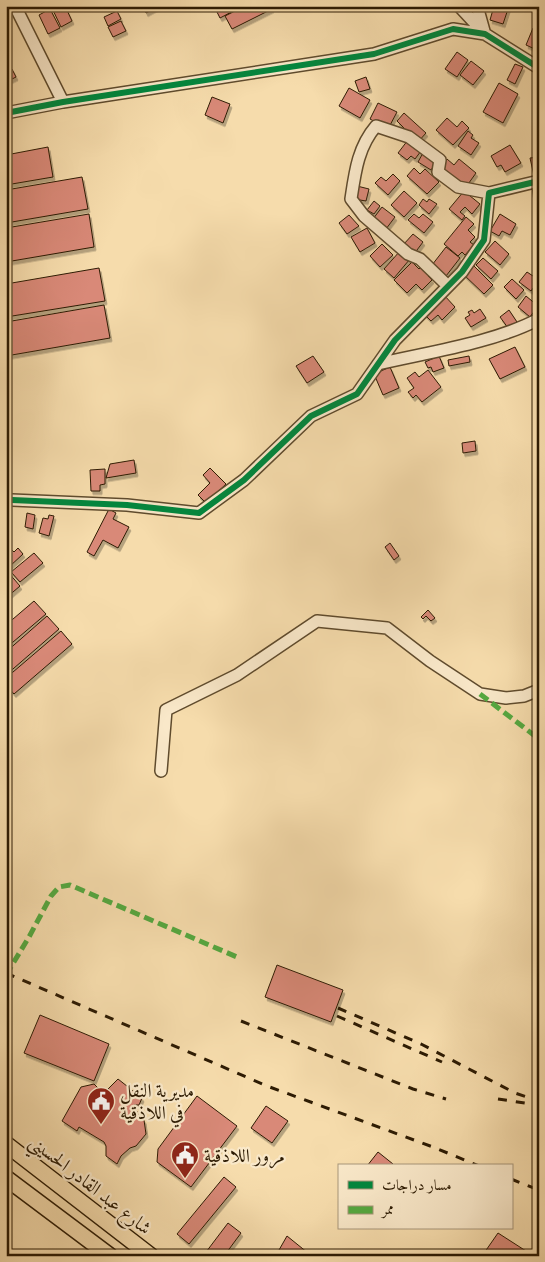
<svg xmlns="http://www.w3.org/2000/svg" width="545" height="1262" viewBox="0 0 545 1262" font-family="'Gentium Book Plus',Amiri,serif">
	<defs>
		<filter id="shadow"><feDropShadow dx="2" dy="3.5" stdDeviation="0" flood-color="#0004"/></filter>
	</defs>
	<rect width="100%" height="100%" fill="#f6dcac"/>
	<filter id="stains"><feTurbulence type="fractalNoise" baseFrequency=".004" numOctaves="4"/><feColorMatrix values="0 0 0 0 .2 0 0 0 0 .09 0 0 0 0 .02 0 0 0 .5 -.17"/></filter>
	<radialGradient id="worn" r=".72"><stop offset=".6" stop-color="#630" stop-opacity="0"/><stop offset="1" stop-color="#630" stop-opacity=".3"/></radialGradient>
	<!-- building -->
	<path fill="#d98978" stroke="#2d1b03" filter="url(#shadow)" d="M51,6H65L72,21L61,27Z
		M143,6H159L146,13Z
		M214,6H238L239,8L220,18Z
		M240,6H270L272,9L232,29L225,16L241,8Z
		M494,6H509L503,24L490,20Z
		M50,9L60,28L48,34L39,15Z
		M117,11L121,19L108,26L104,17Z
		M121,21L126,31L113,37L108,27Z
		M533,28L539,31V54L536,53L537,50L526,45Z
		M457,52L468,60L457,77L445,69Z
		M471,61L484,71L473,85L460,75Z
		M515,64L523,67L515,84L507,80Z
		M12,69L16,77L6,82V72Z
		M366,77L370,89L359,92L355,81Z
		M499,83L518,94L503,123L483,112Z
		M349,88L370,100L360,118L339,106Z
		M212,97L230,104L223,123L205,115Z
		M378,103L397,112L388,129L370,119Z
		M404,113L426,133L418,142L397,121Z
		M447,118L457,127L462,121L469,128L453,145L436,130Z
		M468,131L473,135L471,138L479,143L471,155L458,146Z
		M408,140L421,151L415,159L411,156L407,160L398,153Z
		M510,145L521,163L505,172L501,165L497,167L491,156Z
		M48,147L53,177L6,185V155Z
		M423,153L437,161L431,170L418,162Z
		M539,157V175L534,176L530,158Z
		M447,159L454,165L459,159L476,173L466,187L441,167Z
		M414,168L420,174L425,169L439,182L427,194L407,176Z
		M393,174L400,181L388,195L375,183L381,177L386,181Z
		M82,177L88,209L6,223V190Z
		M539,184V203H534L532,185Z
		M357,186L369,189L366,201L354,199Z
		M404,191L417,203L404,217L391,205Z
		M464,191L480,204L472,214L465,207L460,212L465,216L462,220L449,209Z
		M423,199L427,202L429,199L437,204L429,214L419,205Z
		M374,201L380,206L374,214L367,210Z
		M382,207L395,217L386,229L373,219Z
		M89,214L94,247L6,262V228Z
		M414,214L419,218L423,214L433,222L424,233L408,220Z
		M500,214L516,224L510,235L502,231L499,236L490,231Z
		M349,215L359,226L347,234L339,223Z
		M466,217L474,224L468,230L475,237L470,242L474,245L465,255L462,252L458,256L444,244Z
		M367,228L375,243L360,252L351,237Z
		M413,234L423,242L414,254L403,245Z
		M495,241L509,254L500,265L485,252Z
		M382,244L393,255L380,267L370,256Z
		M446,247L460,258L446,276L432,265Z
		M400,251L410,259L394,278L384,269Z
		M483,258L498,271L491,279L476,265Z
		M412,262L419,269L423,265L431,273L428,276L432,280L422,290L416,284L407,293L394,280Z
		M473,265L493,285L484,294L463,274Z
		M99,268L105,301L6,317V284Z
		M527,272L539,280L531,291L519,282Z
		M512,279L524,290L516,299L504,287Z
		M444,295L455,307L442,320L438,315L431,321L424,314Z
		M526,296L538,306L530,317L518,307Z
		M104,305L110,338L6,356V322Z
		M480,309L486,318L471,327L465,318L470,315L468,312L472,310L474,313Z
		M509,310L517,322L508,328L500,317Z
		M515,347L525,367L500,379L489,359Z
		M313,356L324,372L307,383L296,366Z
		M439,356L444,368L433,372L431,367L428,368L425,362Z
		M469,356L470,362L449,366L448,360Z
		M390,367L399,388L383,395L374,374Z
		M428,370L441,387L422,402L416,395L413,398L408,392L414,388L407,378L415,372L419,377Z
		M475,441L476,451L463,453L462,443Z
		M134,460L136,473L106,478L110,464Z
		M210,468L226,484L206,503L198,495L210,483L203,475Z
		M105,469V484L100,485V491H91L90,470Z
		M109,509L116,513L113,519L129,527L118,548L103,540L94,556L87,552Z
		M27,513L35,515L33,529L25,527Z
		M49,515L54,516L49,536L39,533L43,518L48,519Z
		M390,543L399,556L394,560L385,547Z
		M6,544L14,552L18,548L23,554L9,567L6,564Z
		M34,553L43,563L20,582L11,572Z
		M8,572L20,586L6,598V574Z
		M34,601L46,614L6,648V625Z
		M428,610L435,618L431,621L426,616L423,619L421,617Z
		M47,616L59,629L6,675V652Z
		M61,631L72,644L14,694L6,685V678Z
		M277,965L343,990L331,1022L265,997Z
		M40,1015L109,1044L94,1081L24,1053Z
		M118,1079L142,1098L139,1105H134L132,1109L137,1111V1115L144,1120L146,1134L136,1146L130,1148L121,1156L117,1164L106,1156V1146L104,1142L79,1127L77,1131L62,1121L81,1087L94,1084L101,1091L107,1090Z
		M197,1096L237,1126L191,1187L157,1162L158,1149Z
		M266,1106L288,1121L272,1143L251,1128Z
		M378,1152L393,1164L391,1166H367Z
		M224,1177L236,1187L189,1244L177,1234Z
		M228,1223L241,1233L224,1256H203Z
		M498,1233L526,1251L523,1256H482Z
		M287,1236L308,1253L306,1256H286L279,1250Z"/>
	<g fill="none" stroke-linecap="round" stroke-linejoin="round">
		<!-- minor casing -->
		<g stroke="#5f4b2d" stroke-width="14">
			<path id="minor" d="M15,6L63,102
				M459,6L485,34
				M477,6L484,31
				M6,113L63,102L374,54L453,29L485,34L539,68
				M448,286L420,259L408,254L364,216L351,199C355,172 358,147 376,126L409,137L440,160L438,172L458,187L489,193
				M378,364C429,352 493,343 539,319
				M12,500L127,505L199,513L244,480L311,416L357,394L395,340L462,272L484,240L489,193L539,181
				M161,771L166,710L237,675L317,621L387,628L430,661L480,694L506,698L524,696L539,690"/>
		</g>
		<!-- major casing -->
		<g stroke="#2d1b03" stroke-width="18">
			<path id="major" d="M6,1144L151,1256
				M6,1178L110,1256"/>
		</g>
		<!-- minor -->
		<use href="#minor" stroke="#f9e8c9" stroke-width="11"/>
		<!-- major -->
		<use href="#major" stroke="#f6dcac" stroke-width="15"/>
		<!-- rail -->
		<path stroke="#2d1b03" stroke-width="3" stroke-dasharray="9 9" stroke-linecap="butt" d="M6,973L267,1086L433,1147L479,1166
			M338,1008L421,1044L515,1093L539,1101
			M337,1016L442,1062
			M241,1021L413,1089L446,1099
			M498,1099L531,1104
			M511,1179L539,1190"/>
		<!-- quiet -->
		<path stroke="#54a940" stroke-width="5" stroke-dasharray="10 5" stroke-linecap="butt" d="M480,694L539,739
			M6,975L29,937L51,896L59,887L70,885L237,957"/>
		<!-- cycleway casing -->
		<g stroke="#f9e8c9" stroke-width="9">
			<path id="cycleway" d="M6,113L63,102L374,54L453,29L485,34L539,68
				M12,500L127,505L199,513L244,480L311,416L357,394L395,340L462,272L484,240L489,193L539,181"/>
		</g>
		<!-- cycleway -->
		<use href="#cycleway" stroke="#00873e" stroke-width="6"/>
	</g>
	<!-- icons -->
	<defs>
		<g id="civic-pin" transform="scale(1.4375)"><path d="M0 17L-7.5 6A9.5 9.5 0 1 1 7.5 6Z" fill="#8f2418" stroke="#f9e8c9"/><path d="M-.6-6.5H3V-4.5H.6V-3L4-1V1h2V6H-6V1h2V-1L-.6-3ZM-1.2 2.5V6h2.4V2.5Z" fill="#fff"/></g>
	</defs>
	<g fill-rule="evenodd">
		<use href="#civic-pin" x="101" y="1101"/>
		<use href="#civic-pin" x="185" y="1155"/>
	</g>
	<g text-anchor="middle" stroke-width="4.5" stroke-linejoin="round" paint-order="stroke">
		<!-- poi labels -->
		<g font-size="19" fill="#2d1b03" stroke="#f9e8c9" text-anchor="start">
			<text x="120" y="1097">مديرية النقل<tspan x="120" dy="22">في اللاذقية</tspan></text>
			<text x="204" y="1162">مرور اللاذقية</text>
		</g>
		<!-- street labels -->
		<g font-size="19" fill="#2d1b03" stroke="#f9e8c9">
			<text transform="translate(91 1184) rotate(38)" y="7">شارع عبد القادر الحسيني</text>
		</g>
	</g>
	<!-- margin -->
	<rect width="545" height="1262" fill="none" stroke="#f6dcac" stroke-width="25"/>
	<rect x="8" y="8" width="530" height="1247" fill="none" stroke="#2d1b03" stroke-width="2.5"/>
	<rect x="12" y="12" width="520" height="1237" fill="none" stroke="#2d1b03"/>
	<!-- legend -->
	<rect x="338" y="1164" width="175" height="65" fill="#f9e8c9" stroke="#a7967a"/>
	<rect x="348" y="1181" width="25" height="8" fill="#00873e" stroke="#a7967a"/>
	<text x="382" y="1190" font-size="15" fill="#2d1b03">مسار دراجات</text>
	<rect x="348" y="1206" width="25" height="8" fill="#54a940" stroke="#a7967a"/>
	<text x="382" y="1214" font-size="15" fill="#2d1b03">ممر</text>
	<rect width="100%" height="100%" filter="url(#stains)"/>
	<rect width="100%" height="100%" fill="url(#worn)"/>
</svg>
